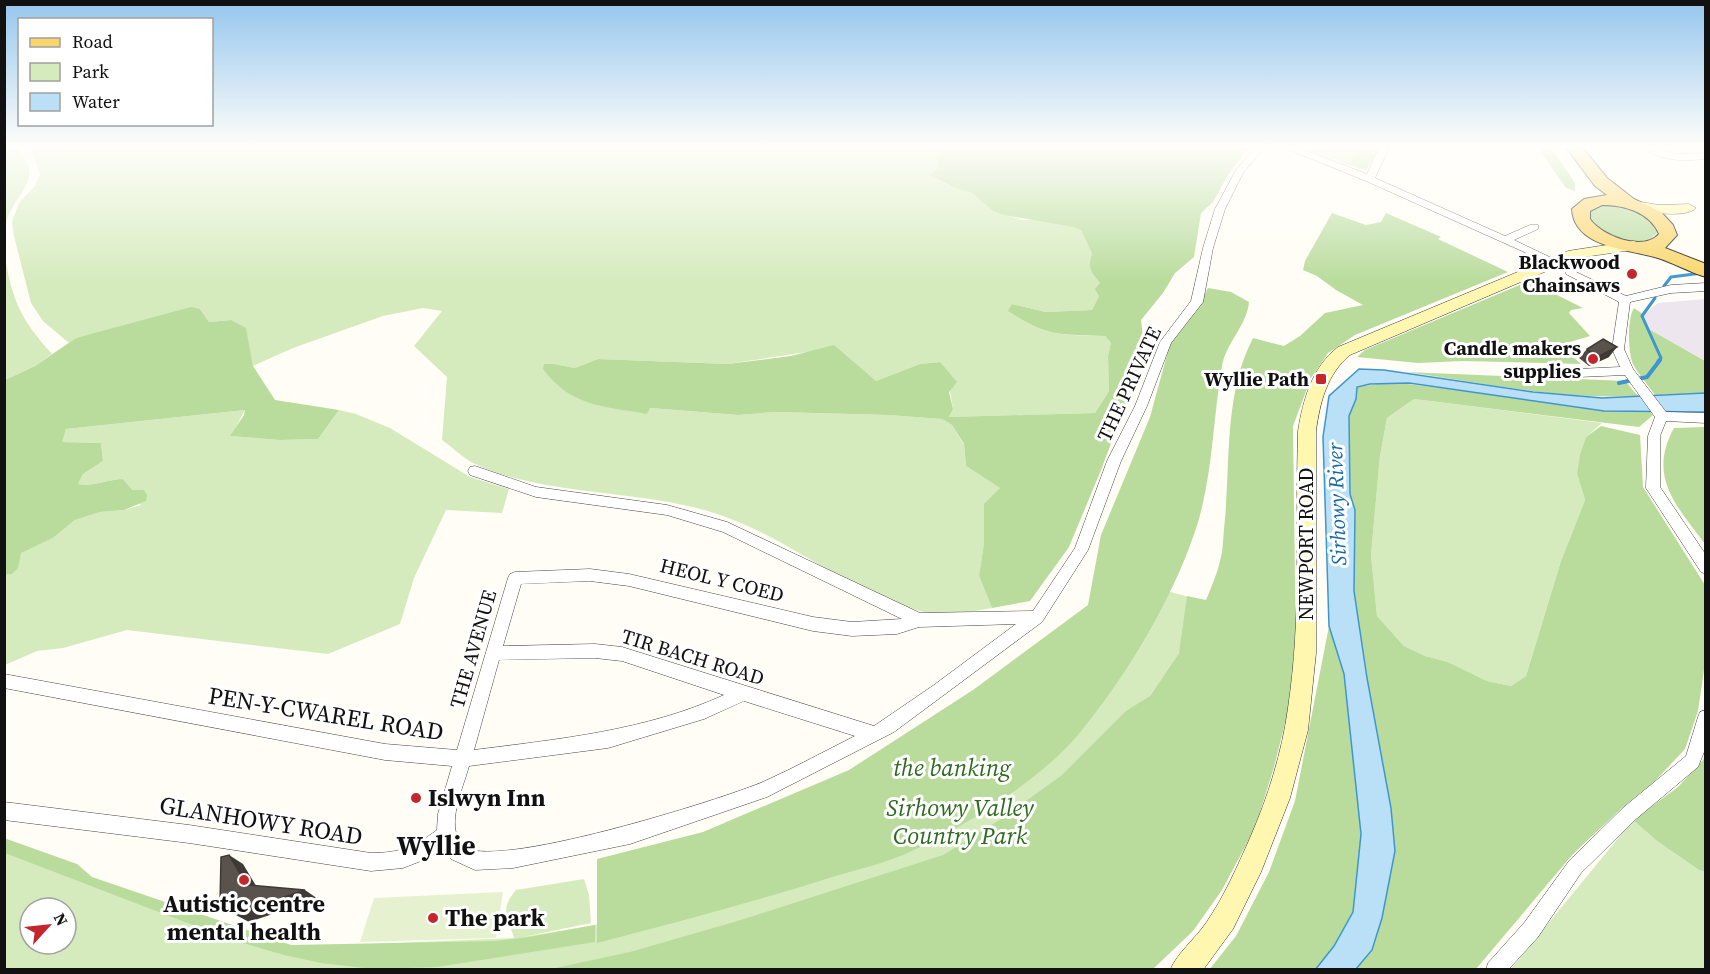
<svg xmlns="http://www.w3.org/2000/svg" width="1710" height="974" viewBox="0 0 1710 974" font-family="'Source Serif 4',serif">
	<rect width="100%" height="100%" fill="#fffdf5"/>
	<!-- industrial -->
	<path fill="#eee6ef" d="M1705,299V361L1647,328L1642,316L1658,303Z"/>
	<!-- green -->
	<path fill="#d5ebbd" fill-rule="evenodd" d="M5,146H15C50,180 11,193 5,227Z
		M30,146H941L937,170L930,175L955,188L972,193L993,211L1023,220H1036L1073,227L1081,230L1092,254C1087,268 1091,272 1100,283L1099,296L1092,310L1046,312L1012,304L1009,311C1048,337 1059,335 1105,336L1111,343L1108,356L1109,391L1095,413L949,417L953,409L947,373L940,362L920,364L876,381L813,351L728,364L598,359L575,368L554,364L647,414L649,408L738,415L776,412L888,415L942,419L952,425L964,445L966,466L1000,488L984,543L979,576L992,608C970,612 942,617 920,611C845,591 785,534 711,512C637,489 538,496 471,462C461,456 452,447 442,440L447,377L414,346L442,311L423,308L383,316L293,348L253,366L245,328L231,320L209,322L200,309L76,338L69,343L43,321L31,303L14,236L12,222L19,203L35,186L40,174Z
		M1297,146H1364L1346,164Z
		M4,251C12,300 19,317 52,354L35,366L5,380Z
		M1414,399L1602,423L1586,437L1577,474L1585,500L1561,561L1526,676L1511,686L1487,681L1448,662L1425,656L1404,646L1377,616L1371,555L1380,456L1387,418Z
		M245,410L231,436L280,440L318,439L339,410L356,414L390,428L470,477L509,489L502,513L446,510L414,578L400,624L328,654L127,630L63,648L37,651L5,665V574H12L20,553L53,538L75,520L100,512L124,510L141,505L123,479C107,479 94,487 78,484L83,474L103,461L101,443L61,442L66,429Z
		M1163,590L1193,598L1179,653L1150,696L980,860L604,969H5L4,848L275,941L300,947L514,938C508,916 499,910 516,890L584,879L589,895L591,923L523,937L595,925L756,881ZM30,908H66V944H30Z
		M1633,820L1657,841L1699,870L1705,872V969L1510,970Z"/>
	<!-- forest -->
	<path fill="#b9dc9c" d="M941,146H1255L1246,151L1228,175L1213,202L1201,213L1194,257L1175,273L1163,293L1141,320L1144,345L1132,388L1101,470L1069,547L1030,601L992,608L979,576L984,543V504L1000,488L966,466L964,444L952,425L942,419L888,415L776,412L738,415L650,408L647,414C604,406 571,407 543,369L544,364H554L575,368L598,359L728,364L791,356L834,345L876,381L920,364L940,362L957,382L949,392L953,409L949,417L1095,413L1109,391L1108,356L1111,343L1105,336C1059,334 1050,338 1008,311L1012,304L1046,312L1092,310L1099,296L1095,289L1100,283C1091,272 1087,268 1092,254L1081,230L1073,227L1004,215L993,211L972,193L955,188L930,175L937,169Z
		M1364,146H1381L1366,170L1346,164Z
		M1537,146H1550L1575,183V191L1566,188Z
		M1601,205C1620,204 1652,210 1657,232C1646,253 1586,234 1589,211Z
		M1332,213L1366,225L1381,222L1386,213L1441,237L1438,239L1508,272L1355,335L1328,353L1311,378L1293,426L1296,659L1288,711L1274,767L1255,828L1222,890L1193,931L1153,969L546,970L630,952L741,920L943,855L1001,819L1062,775L1126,711L1150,696L1179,653L1187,596L1206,600C1211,588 1217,574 1220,561C1223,551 1223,540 1224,529C1231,466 1223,396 1253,338L1284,346L1300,336L1325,313L1363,305L1336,290L1317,276L1303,270L1305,261Z
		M1529,281L1583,308L1571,310L1569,313L1590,336L1560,345L1581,364L1463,361L1418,363L1357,357L1365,350Z
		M1208,288L1231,292L1249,302C1247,325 1226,343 1222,366C1212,424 1213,485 1192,540C1168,607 1123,681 1077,736C1038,782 958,831 903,855C879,865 851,871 826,879C750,903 674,923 597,943V859L703,832L849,770L973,690L1088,605L1101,535L1150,417L1170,344L1179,329L1193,315Z
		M191,307L200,309L209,322L231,320L246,328L253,366L275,400L339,410L318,439L280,440L230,436L244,415L245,410L66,429L62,442L101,443L103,461L83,474L78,484C94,487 108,479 123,479L132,490H144L147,495L146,501L124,510L100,512L75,520L53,538L21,553L18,568L12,574H5V380L35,366L76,338Z
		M1634,308L1643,314L1642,316L1647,328L1705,361V393L1655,395C1648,385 1638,374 1633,364C1628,353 1627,318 1634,308Z
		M1406,372L1625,381L1638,396C1560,400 1483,383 1406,372Z
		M1391,382L1507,396L1604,411L1649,410L1653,415L1639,427L1414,399L1387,418L1380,456L1371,555L1377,616L1404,646L1425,656L1448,662L1487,681L1511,686L1526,676L1561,561L1585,500L1577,474L1580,455L1586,437L1601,426L1640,435L1643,487L1705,585V663L1698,711L1685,749L1656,780L1622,808L1573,854L1476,969H1356L1372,950L1382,918L1395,851L1391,808L1367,678L1354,591L1355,510L1350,494L1349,416L1356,399L1357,387Z
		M1705,427H1706L1705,544C1677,506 1647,477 1674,428Z
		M1329,626L1344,674L1361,834L1353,912L1334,946L1315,969L1209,970L1236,936L1269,872L1295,801Z
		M1705,754V872L1699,870L1657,841L1633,820L1678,787L1703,760Z
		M4,838L77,864L92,877L291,945L496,941L529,937L595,925V942L437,967L373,969L321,963L284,955L229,939L5,853Z"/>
	<!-- pitch -->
	<path fill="#e6f2cf" d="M503,892L496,938L360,942L374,898Z"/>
	<!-- water -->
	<path fill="#b9e0f7" stroke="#3f96cf" stroke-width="1.5" d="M1359,369L1384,370L1533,392L1602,398L1705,393V412L1604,411L1409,383L1370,384L1357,387L1356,399L1349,416L1350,494L1355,510L1354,591L1367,678L1391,808L1395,851L1382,918L1372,950L1356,969L1315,970L1334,946L1353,912L1361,834L1344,674L1329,626L1323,437L1329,396Z"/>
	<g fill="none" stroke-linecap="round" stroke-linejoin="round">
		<!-- stream-far1 -->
		<path stroke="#3f96cf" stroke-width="3" d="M1664,286L1671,277L1702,273
			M1655,298L1642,316L1661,358L1658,361"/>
		<!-- stream -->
		<path stroke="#3f96cf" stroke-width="4" d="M1619,383L1647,377L1660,360"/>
		<!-- minor casing -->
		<g stroke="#444" stroke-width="1">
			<path id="minor" d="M1259,146H1271L1258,155L1243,173L1225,209L1213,248L1203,302L1171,343L1147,406L1121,461L1088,550L1042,622L894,732L767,797L630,844L513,868L475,870L451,859L444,847L426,859L403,868L371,871L189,843L4,820V802L189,825L371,853C400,853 414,847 437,830L438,814L452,766L385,760L4,688V674L385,744L457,750L508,578L510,574L515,572L590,569L629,574L813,617L852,622L902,619L723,532L667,515L536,497L470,475L468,471L470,467L475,466L536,487L667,505L727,522L920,613L1033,611L1075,548L1107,461L1135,406L1160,342L1191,301L1203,248L1215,209L1236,170L1252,151ZM590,581L629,586L813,631L852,636L897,634L919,627L1016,624L934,685L874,726L622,647L595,644L503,646L521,584ZM595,658L622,661L724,695C645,731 559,739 474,750L499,660ZM744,701L855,736C825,751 796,767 765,781C727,798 486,874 462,845C445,824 463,789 469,766L608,748L704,719Z
				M1280,146H1294L1367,174L1380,146H1390L1375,178L1505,236L1530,225H1538V229L1514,240L1560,262L1555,265L1551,264L1366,181Z
				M1642,146H1654L1675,154L1706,153V159C1684,161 1659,162 1642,146Z
				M1570,269L1626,296L1671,285L1706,283V291L1671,293L1630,302L1624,349L1633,369L1666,412L1706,413V423L1666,421L1660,436V487L1706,555V574L1701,572L1646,488L1648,436L1655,417L1625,375L1578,377L1572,373L1578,369L1620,367L1612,349L1619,302L1566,274V270Z
				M1706,710V747L1698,767L1636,819L1581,873L1538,937L1508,970H1486L1488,963L1524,923L1569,861L1624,807L1686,756L1698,717L1700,712Z"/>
		</g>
		<!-- secondary casing -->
		<g stroke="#333" stroke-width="1">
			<path id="secondary" d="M1635,201L1659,205L1689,204L1696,208C1686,219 1644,212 1630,208L1628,205Z
				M1634,241L1642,246L1639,249L1577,258L1350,355C1327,374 1320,402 1316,431V653L1308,730L1290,798L1261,872L1233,929L1203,970H1170C1178,952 1195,939 1206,923C1224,897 1237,867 1250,838C1268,797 1282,752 1288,708C1302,617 1295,523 1298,431C1303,400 1312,367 1338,347L1568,251Z"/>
		</g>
		<!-- primary casing -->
		<g stroke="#222" stroke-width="2">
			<path id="primary" d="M1565,146H1581L1607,178L1634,199L1661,212L1673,225L1677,235L1665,248L1706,264V277C1689,272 1674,263 1658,258C1629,249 1574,248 1572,209L1584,199L1607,195L1595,186ZM1602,205C1624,205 1650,212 1659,234C1643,252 1602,236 1590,219V211Z"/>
		</g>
		<!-- minor -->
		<use href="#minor" fill="#fff" fill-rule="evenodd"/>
		<!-- secondary -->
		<use href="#secondary" fill="#fff6b0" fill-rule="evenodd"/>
		<!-- primary -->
		<use href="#primary" fill="#f9d66b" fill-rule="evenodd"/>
	</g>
	<!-- wall -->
	<path fill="#4d4742" d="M1587,349L1609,357L1589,366L1579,358Z"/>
	<!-- shaded-wall -->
	<path fill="#3f3936" d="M1617,347L1609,357L1589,366L1597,357Z
		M229,855L243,864L261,894L247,885Z
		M305,890L318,899L249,922L234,914Z"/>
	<!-- building -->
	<path fill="#5a524d" stroke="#3f3936" stroke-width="1.5" d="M1603,339L1617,347L1597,357L1587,349Z
		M229,855L247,885L305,890L234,914L220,904L221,857Z"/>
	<!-- sky -->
	<linearGradient id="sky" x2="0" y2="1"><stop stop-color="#95c6ee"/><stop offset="0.52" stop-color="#fffefa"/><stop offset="1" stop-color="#fffefa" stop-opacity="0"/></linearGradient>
	<rect width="1710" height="282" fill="url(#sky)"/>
	<!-- markers -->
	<g fill="#c4262e" stroke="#fff" stroke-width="2">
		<circle cx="1632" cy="274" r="6"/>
		<circle cx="1593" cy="359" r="6"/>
		<rect x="1315" y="373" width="12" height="12" rx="3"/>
		<circle cx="416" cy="798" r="6"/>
		<circle cx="244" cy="880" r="6"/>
		<circle cx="433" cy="918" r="6"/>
	</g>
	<g text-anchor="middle" stroke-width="6" stroke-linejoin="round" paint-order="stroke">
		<!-- poi labels -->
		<g font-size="20" font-weight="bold" fill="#111" stroke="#fff" text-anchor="end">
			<text x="1620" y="269">Blackwood<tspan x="1620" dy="23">Chainsaws</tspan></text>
			<text x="1581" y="355">Candle makers<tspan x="1581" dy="23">supplies</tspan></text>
			<text x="1309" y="386">Wyllie Path</text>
		</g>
		<!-- street labels -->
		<g font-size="20" fill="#111" stroke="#fff">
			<text transform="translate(1129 384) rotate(-65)" y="7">THE PRIVATE</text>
			<text transform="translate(1306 544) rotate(-90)" y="7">NEWPORT ROAD</text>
			<text transform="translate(722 580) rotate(14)" y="7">HEOL Y COED</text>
			<text transform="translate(473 649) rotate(-74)" y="7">THE AVENUE</text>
			<text transform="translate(693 657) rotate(17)" y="7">TIR BACH ROAD</text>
		</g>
		<!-- water labels -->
		<g font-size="21" font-style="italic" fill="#1768a6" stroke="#fff">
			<text transform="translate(1337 504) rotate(-92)" y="7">Sirhowy River</text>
		</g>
		<!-- near-street labels -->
		<g font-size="24" fill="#111" stroke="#fff">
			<text transform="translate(326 714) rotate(9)" y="8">PEN-Y-CWAREL ROAD</text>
			<text transform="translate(261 821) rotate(9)" y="8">GLANHOWY ROAD</text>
		</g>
		<!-- near-park labels -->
		<g font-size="24" font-style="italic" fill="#2f6b1f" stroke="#fff">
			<text x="952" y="776">the banking</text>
			<text x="960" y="816">Sirhowy Valley<tspan x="960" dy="28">Country Park</tspan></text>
		</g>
		<!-- near-poi labels -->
		<g font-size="24" font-weight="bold" fill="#111" stroke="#fff" text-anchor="start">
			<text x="428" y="806">Islwyn Inn</text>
			<text x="244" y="912" text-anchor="middle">Autistic centre<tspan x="244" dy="28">mental health</tspan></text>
			<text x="445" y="926">The park</text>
		</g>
		<!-- near-quarter labels -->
		<g font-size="27" font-weight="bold" fill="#111" stroke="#fff">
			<text x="436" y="855">Wyllie</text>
		</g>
	</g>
	<!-- border -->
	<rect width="1710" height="974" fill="none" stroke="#111111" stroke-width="12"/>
	<!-- legend -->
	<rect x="18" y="18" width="195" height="108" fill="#ffffff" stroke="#a0a0a0" stroke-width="1.5"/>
	<rect x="30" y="38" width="30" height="9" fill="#f9d66b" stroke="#a0a0a0" stroke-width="1.5"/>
	<text x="72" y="48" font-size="18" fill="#111111">Road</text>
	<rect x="30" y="63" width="30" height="18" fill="#d5ebbd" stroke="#a0a0a0" stroke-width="1.5"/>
	<text x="72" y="78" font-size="18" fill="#111111">Park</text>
	<rect x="30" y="93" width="30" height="18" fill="#b9e0f7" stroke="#a0a0a0" stroke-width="1.5"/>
	<text x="72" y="108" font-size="18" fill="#111111">Water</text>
	<!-- north arrow -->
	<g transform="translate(48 926) rotate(63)"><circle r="28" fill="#ffffff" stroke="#a0a0a0" stroke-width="1.5"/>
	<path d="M0-4.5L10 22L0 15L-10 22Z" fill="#c4262e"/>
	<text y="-9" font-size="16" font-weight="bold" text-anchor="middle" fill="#111111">N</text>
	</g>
</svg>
